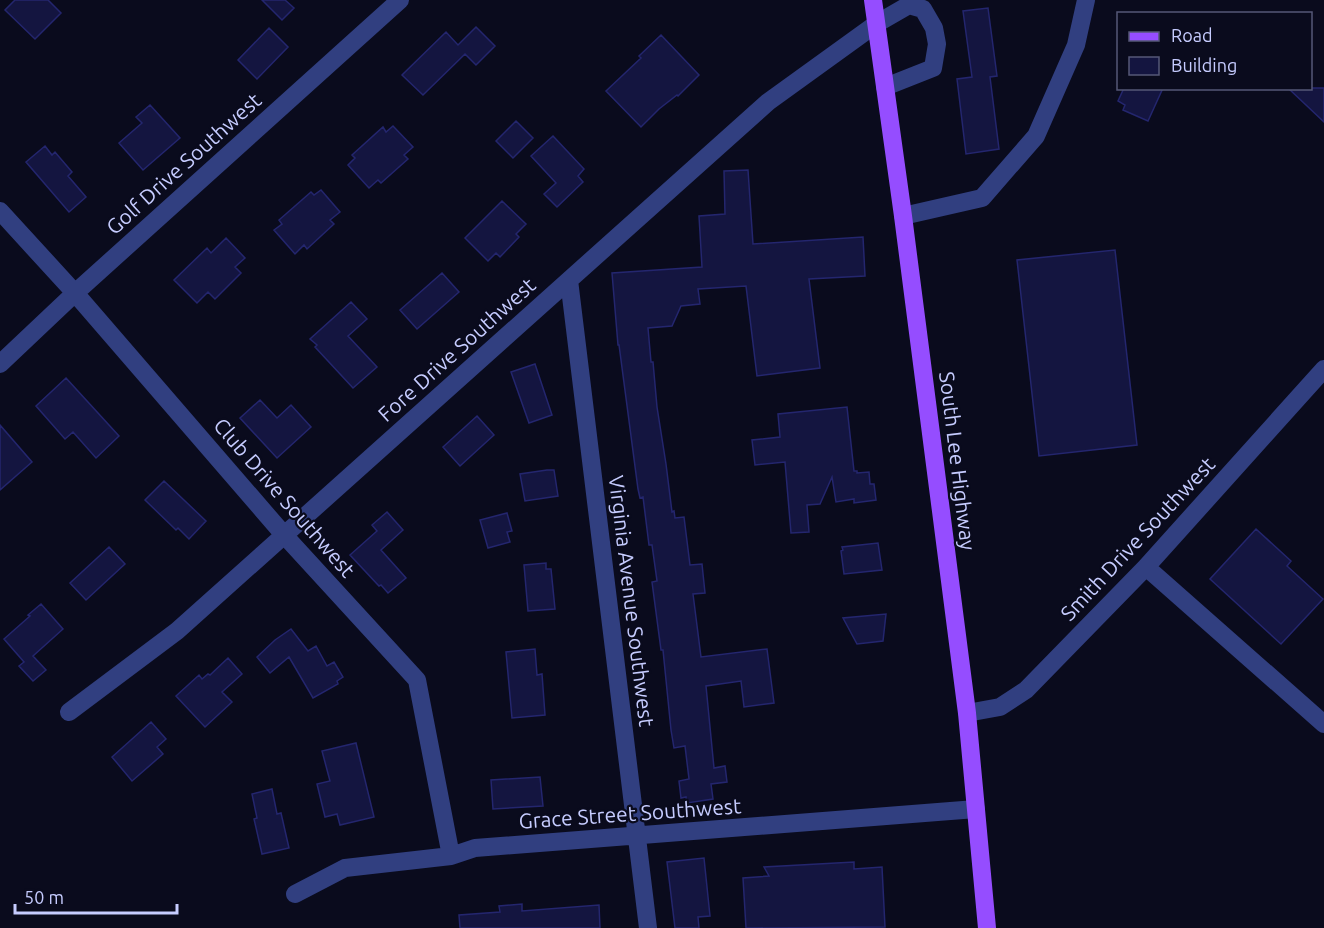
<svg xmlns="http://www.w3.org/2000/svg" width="1324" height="928" viewBox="0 0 1324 928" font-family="Ubuntu,sans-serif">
	<rect width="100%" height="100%" fill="#0a0b1d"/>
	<!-- building -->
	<path fill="#141540" stroke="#24266e" stroke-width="1.5" d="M15,0H48L61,13L35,39L5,10Z
		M262,0H285L294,8L282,20Z
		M988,8L997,76L990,77L999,149L966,154L957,79L972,77L963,11Z
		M476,27L495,46L476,65L465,54L423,95L402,75L446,32L458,45Z
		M269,28L288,47L257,79L238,60Z
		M661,35L699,75L678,96L677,95L659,109L641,127L606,91L641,58L639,56Z
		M1124,88H1163L1148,121L1123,110L1125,105L1118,101Z
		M1288,88H1324V122Z
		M150,105L180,138L143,170L119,143L142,123L136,117Z
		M516,121L533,138L513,158L496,141Z
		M393,126L413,147L404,155L408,159L381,183L378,180L369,188L348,165L355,158L352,155L383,127L386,132Z
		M553,136L584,169L578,176L583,182L557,207L544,194L556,183L531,156Z
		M45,146L52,155L55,152L72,172L68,176L86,197L69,212L26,162Z
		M748,170L753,244L863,237L865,276L809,279L820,368L757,376L746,286L698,289L700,304L681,306L672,326L648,328L651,362H653L657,407L666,464L672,512L674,511L675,518L684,517L690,565L702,564L705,593L693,594L701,657L767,649L774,703L744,707L741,681L706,686L714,768L725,766L727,782L711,784L713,799L687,803L686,797L681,798L679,781L689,779L685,746L674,748L671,730L663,650H661L652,582L657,581L652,545H649L643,497L640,498L638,489L619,345H618L612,273L702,267L699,216L725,214L724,171Z
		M321,190L340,212L330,220L334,224L307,249L304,245L295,254L274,230L282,224L279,220L311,192L314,195Z
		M502,201L526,224L516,234L519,237L500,257L496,253L488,261L465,238Z
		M226,238L245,258L235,267L241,273L215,299L208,292L197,303L174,280L207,248L211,253Z
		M1115,250L1137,445L1039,456L1017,260Z
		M442,273L459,292L417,329L400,310Z
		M351,302L367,319L348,336L377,367L353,388L315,347L317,345L310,339Z
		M535,364L552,415L529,423L511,372Z
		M66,378L119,436L96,458L73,432L65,439L36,406Z
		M260,400L277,418L291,405L311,427L277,458L240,418Z
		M847,407L854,471H857V473L869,472L870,484H874L876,500L854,503V499L836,502L832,477L820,504L807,505L809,532L791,533L785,462L755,465L752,440L780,437L778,414Z
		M477,416L494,435L460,466L443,447Z
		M0,425L32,462L0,490Z
		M547,470H554L558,496L525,501L520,474Z
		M164,481L206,521L189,539L178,528L176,530L145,500Z
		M387,512L403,530L381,550L406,578L388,593L381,585L379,586L350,555L377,531L372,525Z
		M507,513L512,531L507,532L510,542L488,548L480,520Z
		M1256,529L1291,561L1287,566L1323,599L1281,644L1210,579Z
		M878,543L882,570L844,574L841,551L843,550L842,547Z
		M109,547L125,564L86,600L70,583Z
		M546,563V569H551L555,609L528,611L524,565Z
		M41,604L63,629L33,656L46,670L33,681L19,666L24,662L4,639L30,616L28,615Z
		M886,614L883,641L857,644L843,618Z
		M291,629L308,651L316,646L327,666L334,662L343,677L337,681L338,684L313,698L289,657L270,673L257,657L275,640Z
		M535,649L537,675L542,674L545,715L512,718L506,652Z
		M228,658L242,674L222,692L232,702L205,727L176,696L199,675L202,679L208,674L210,675Z
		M151,722L166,739L157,747L163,754L132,781L112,757Z
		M356,743L374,817L340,825L337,814L325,817L317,784L330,781L322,751Z
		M540,777L543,806L493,809L491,780Z
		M272,789L277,814L281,813L289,848L262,854L254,819L257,818L252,794Z
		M704,858L710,916L698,917L699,928H675L667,862Z
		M854,862V869L882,867L885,927L746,928L743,878L769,876L764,867Z
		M522,904V911L599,905L600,928H460L459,915L500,912L499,906Z"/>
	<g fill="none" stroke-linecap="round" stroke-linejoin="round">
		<!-- minor -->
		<path stroke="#313f80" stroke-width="18" d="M0,211L75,293L285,536L417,680L451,856
			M903,216L982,198L1036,136L1076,45L1086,0
			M569,280L648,928
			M0,364L75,293L400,0
			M1146,567L1324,724
			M69,712L177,631L768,102L876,24L909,5L923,9L934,28L937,44L933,68L885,87
			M967,713L1000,707L1026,690L1146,567L1324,369
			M295,894L345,868L451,856L475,848L976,809"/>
		<!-- major -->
		<path stroke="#954dff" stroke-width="18" d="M873,0L903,216L967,713L987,928"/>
	</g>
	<g text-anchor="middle" stroke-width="4.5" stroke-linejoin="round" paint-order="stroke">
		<!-- street labels -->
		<g font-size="21" fill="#c6ccff" stroke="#0a0b1d">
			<text transform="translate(184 164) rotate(-42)" y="7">Golf Drive Southwest</text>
			<text transform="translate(457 350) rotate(-42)" y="7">Fore Drive Southwest</text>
			<text transform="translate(957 461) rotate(83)" y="7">South Lee Highway</text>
			<text transform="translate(284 498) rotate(49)" y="7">Club Drive Southwest</text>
			<text transform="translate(1138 539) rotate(-47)" y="7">Smith Drive Southwest</text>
			<text transform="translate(631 601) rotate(83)" y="7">Virginia Avenue Southwest</text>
			<text transform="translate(630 814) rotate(-4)" y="7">Grace Street Southwest</text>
		</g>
	</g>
	<!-- legend -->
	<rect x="1117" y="12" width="195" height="78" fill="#0a0b1d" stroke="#555877" stroke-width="1.5"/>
	<rect x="1129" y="32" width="30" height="9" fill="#954dff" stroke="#555877" stroke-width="1.5"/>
	<text x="1171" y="42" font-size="18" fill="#c6ccff">Road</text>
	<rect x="1129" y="57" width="30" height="18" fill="#141540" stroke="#555877" stroke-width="1.5"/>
	<text x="1171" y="72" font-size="18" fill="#c6ccff">Building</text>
	<!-- scale -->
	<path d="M15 904v9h162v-9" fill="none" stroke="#c6ccff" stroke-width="3"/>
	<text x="24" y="904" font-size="18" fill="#c6ccff" stroke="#0a0b1d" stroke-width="4.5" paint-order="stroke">50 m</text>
</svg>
